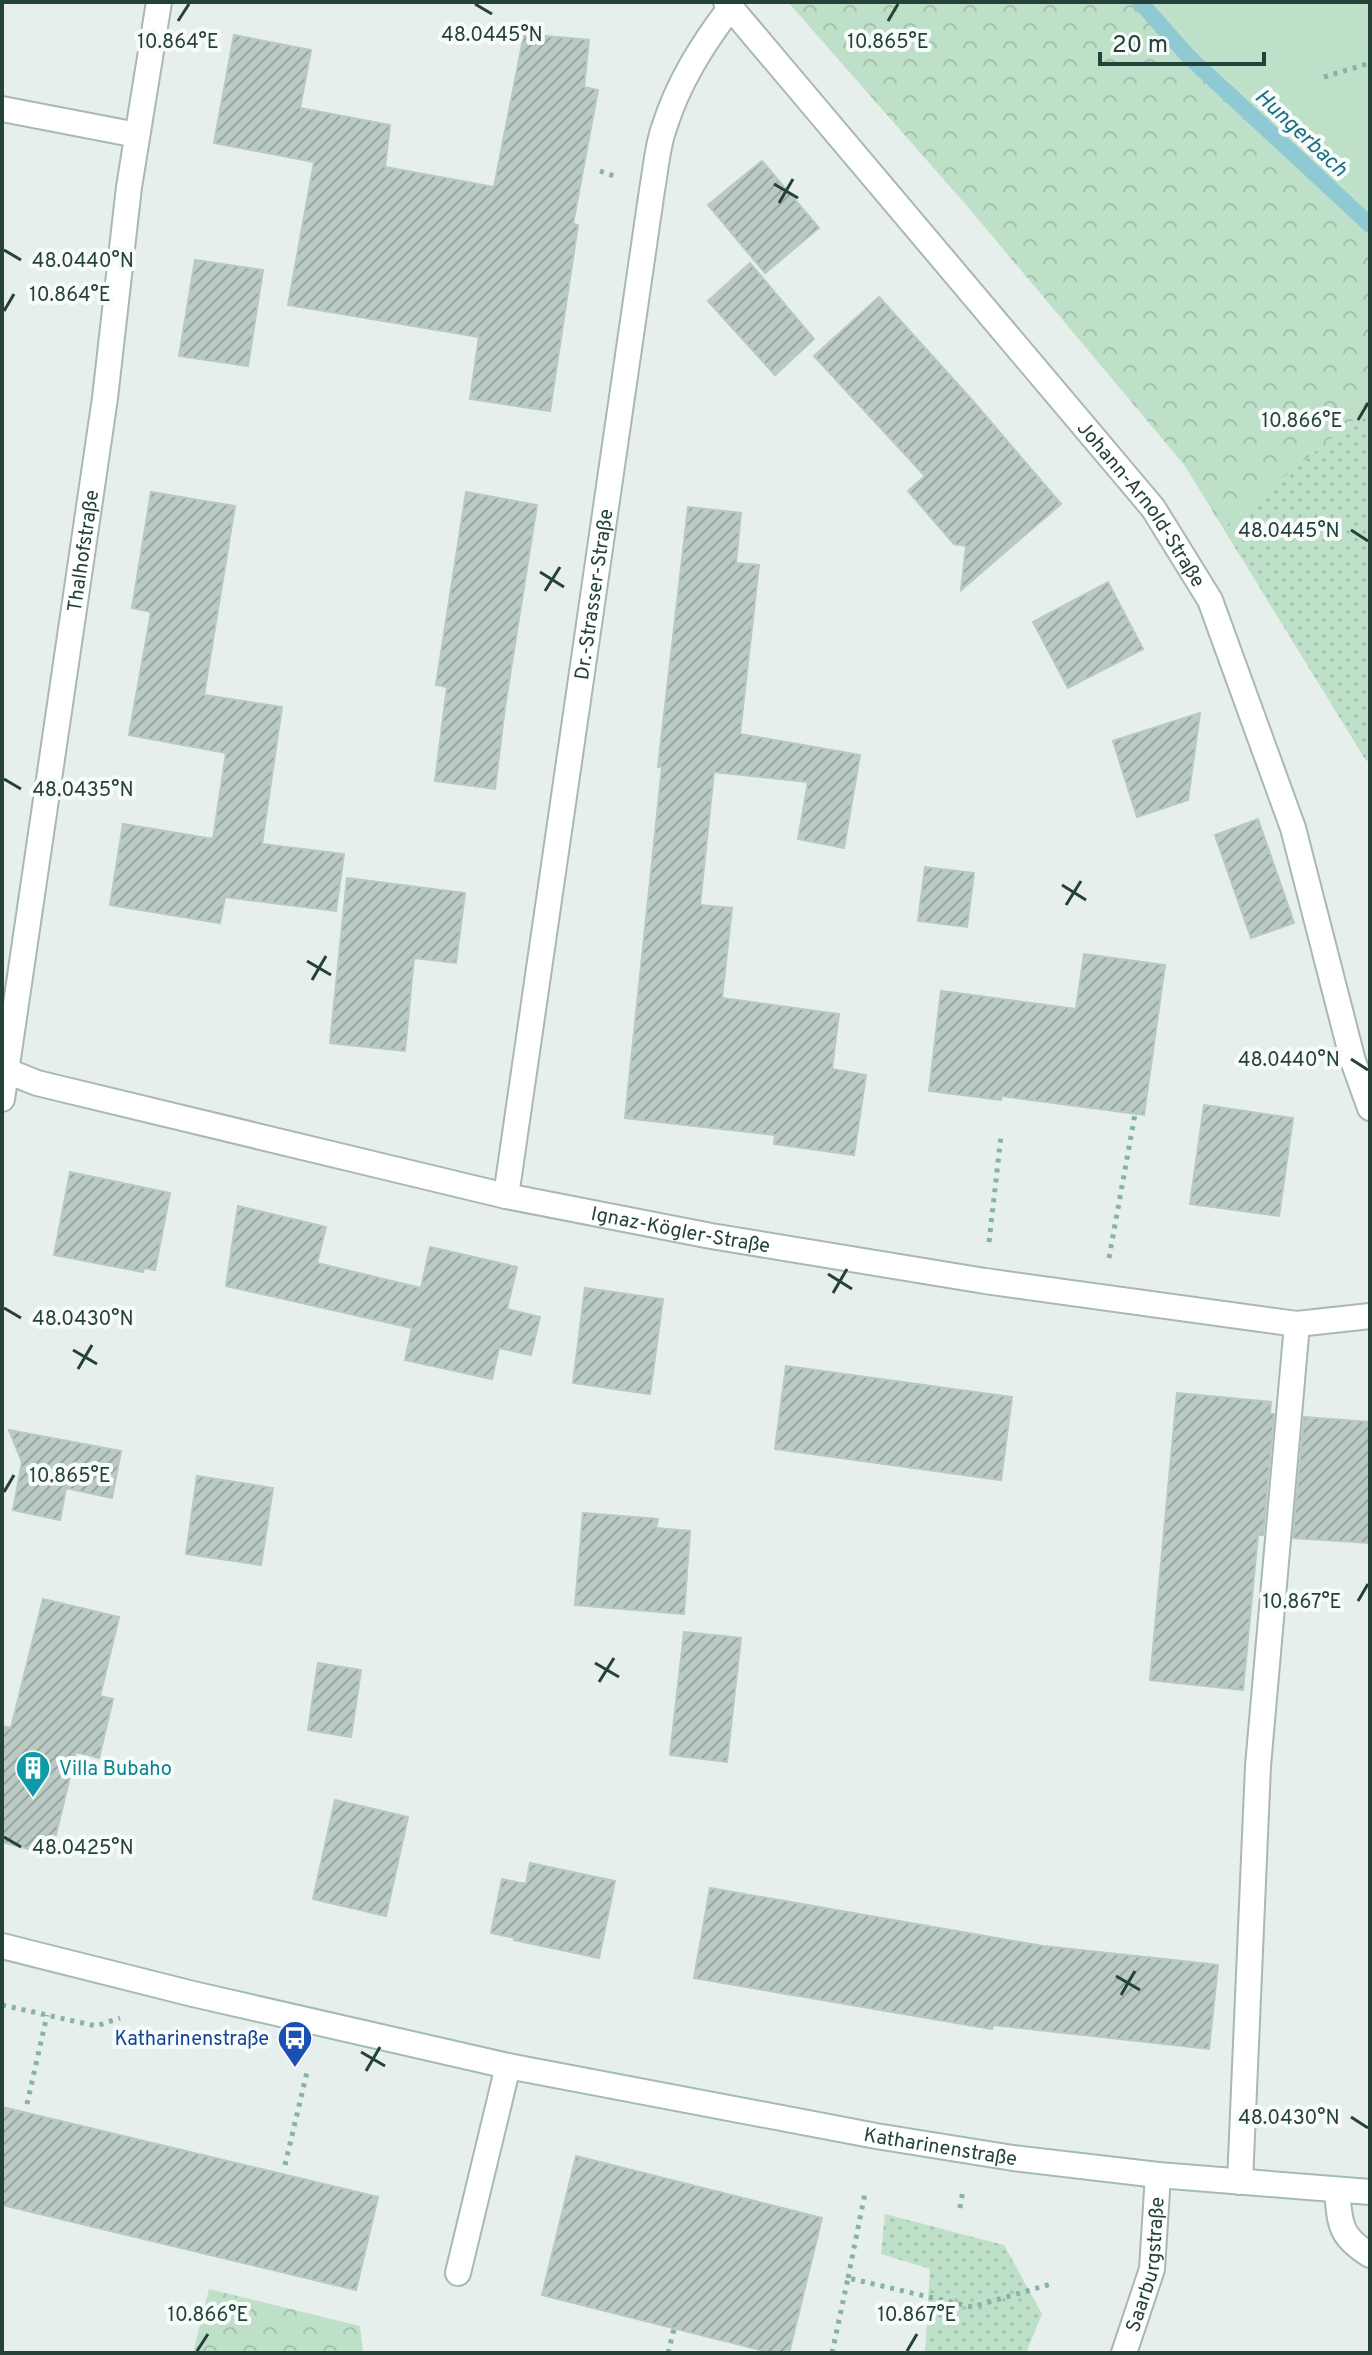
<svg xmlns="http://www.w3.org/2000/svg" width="1372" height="2355" viewBox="0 0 1372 2355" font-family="Overpass,sans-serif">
	<defs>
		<pattern id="grass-dots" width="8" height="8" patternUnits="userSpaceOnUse" patternTransform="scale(2)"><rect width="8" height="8" fill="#bfe0c8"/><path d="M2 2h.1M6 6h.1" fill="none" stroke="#a4c1ad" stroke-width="1.8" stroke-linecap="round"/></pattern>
		<pattern id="forest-crowns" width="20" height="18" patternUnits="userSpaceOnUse" patternTransform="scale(2)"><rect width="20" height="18" fill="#bfe0c8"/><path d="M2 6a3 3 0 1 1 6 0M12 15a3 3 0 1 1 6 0" fill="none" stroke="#a4c1ad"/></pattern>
		<pattern id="building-hatch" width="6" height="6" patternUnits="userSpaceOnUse" patternTransform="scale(2)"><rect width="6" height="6" fill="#bbcac4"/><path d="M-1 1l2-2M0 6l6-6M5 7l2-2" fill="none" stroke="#98a6a0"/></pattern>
	</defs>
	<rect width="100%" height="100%" fill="#e6efeb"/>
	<!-- grass -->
	<path fill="url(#grass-dots)" d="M1370,406V763L1365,759L1223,528Z
		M885,2214L1004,2245L1042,2314L1026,2353H925L930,2269L881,2254Z"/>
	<!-- forest -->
	<path fill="url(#forest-crowns)" d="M788,2H1155L1199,54L1370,211V406L1223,528L1185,466L973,213Z
		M209,2289L360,2326L363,2353H193Z"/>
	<!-- garden -->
	<path fill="#bfe0c8" d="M1155,2H1370V211L1199,54Z"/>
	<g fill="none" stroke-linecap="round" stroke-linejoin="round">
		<!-- stream -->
		<path stroke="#8ec9d4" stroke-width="16" d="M1140,2L1189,57L1370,225"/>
	</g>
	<!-- building -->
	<path fill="url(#building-hatch)" stroke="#b8c9c2" stroke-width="2" d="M524,34L589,40L584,87L598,90L573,224L578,225L550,411L470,399L479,337L288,305L314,162L214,143L234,35L311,50L300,108L390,125L385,167L494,187Z
		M762,161L819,228L765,273L708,205Z
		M195,260L263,270L248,366L179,356Z
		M750,263L814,339L775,375L708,301Z
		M879,297L973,401L1061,504L961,590L966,546L954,544L908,491L925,476L814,356Z
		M151,492L235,506L204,695L282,707L262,844L344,854L336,911L225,897L220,923L110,905L123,824L213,839L226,753L129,735L151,612L132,608Z
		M466,492L537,505L505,707L495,789L435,781L447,687L436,685Z
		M688,507L741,513L736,563L759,565L740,734L860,755L844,848L798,839L808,782L714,772L700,905L732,908L722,998L839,1014L832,1069L866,1075L854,1155L774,1144L775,1135L625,1118L662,767H658Z
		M1108,582L1143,649L1068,688L1033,622Z
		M1200,713L1188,800L1137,817L1113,741Z
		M1258,819L1294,923L1251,938L1215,835Z
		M925,867L974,873L967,927L918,921Z
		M347,878L465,893L456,963L414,958L405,1051L330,1043Z
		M1084,954L1165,965L1144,1115L1002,1096L1001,1100L929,1091L941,991L1076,1009Z
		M1204,1105L1293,1118L1279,1216L1190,1204Z
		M70,1172L170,1193L155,1270L144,1268L143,1272L54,1255Z
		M238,1206L326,1227L317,1263L421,1288L430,1247L517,1267L507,1309L540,1317L531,1355L499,1348L492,1379L405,1360L412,1328L226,1286Z
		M585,1288L663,1299L650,1394L573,1383Z
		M786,1366L1012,1397L1001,1480L775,1449Z
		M1177,1393L1271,1402L1270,1414H1274L1263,1535H1258L1243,1690L1150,1680Z
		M1304,1417L1370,1422V1543L1293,1538Z
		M9,1430L121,1451L112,1498L66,1488L60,1520L13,1510L22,1462Z
		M197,1476L273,1488L261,1565L186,1554Z
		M583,1513L658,1519L656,1528L690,1531L684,1614L575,1605Z
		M43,1599L119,1617L100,1696L113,1699L99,1758L76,1752L51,1855L2,1842V1726L11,1728Z
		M684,1632L741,1638L727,1762L670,1755Z
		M318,1663L361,1670L351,1737L308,1730Z
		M335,1800L408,1817L386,1916L313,1899Z
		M530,1863L615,1881L599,1958L514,1940L515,1938L491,1933L502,1879L526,1884Z
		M710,1888L1043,1946L1218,1965L1209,2049L993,2025L992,2029L694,1978Z
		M2,2107L378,2197L356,2290L2,2205Z
		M576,2156L822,2218L789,2353H772L542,2295Z"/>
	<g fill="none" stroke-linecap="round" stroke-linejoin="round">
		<!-- lane casing -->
		<g stroke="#a8b8b2" stroke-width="28">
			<path id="lane" d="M1240,2182L1258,1766L1297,1324
				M458,2273L508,2066"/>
		</g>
		<!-- street casing -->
		<g stroke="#a8b8b2" stroke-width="28">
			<g id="street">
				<path id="s1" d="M726,2L1153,508L1210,600L1293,828L1353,1061L1370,1108"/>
				<path d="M2,109L137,135"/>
				<path id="s2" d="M2,1069L37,1083L506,1196L711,1236L985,1281L1297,1324L1370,1316"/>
				<path id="s3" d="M2,1099L105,398L129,187L159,2"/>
				<path id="s4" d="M506,1196L652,190C656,169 657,147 664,128C678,83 702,45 730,8"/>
				<path d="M1337,2190C1340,2224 1339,2236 1370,2255"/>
				<path id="s5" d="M1124,2353L1152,2269L1158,2175"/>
			</g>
		</g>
		<!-- secondary casing -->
		<g stroke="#a4bbb3" stroke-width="28">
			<g id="secondary">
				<path id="s6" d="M2,1946L193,1994L508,2066L876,2136L1013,2158L1158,2175L1370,2192"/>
			</g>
		</g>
		<!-- path -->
		<path stroke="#86b3a5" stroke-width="5" stroke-dasharray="4 6" stroke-linecap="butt" d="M1324,77L1370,63
			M600,171L614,176
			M989,1242L1001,1136
			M1109,1258L1135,1114
			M2,2005L96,2026L120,2018
			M27,2104L47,2015
			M285,2165L307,2072
			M960,2208L963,2190
			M848,2278L865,2193
			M668,2353L674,2329
			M832,2353L848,2278L972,2307L1051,2284"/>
		<!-- lane -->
		<use href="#lane" stroke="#fff" stroke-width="24"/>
		<!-- street -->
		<use href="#street" stroke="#fff" stroke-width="24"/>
		<!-- secondary -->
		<use href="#secondary" stroke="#fff" stroke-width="24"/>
	</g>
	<!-- ticks -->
	<path fill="none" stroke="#24423a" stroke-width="3" d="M475,4L492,14M178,21L189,4M888,21L898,4M774,184L798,198M779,203L793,179M4,250L21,260M4,311L14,294M1358,420L1368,403M1351,530L1368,541M540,572L564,587M545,591L560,567M4,779L21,789M1062,885L1086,900M1066,905L1081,881M307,961L331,975M312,980L326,956M1351,1059L1368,1070M828,1274L852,1289M833,1293L847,1269M4,1308L21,1318M73,1350L97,1364M78,1369L92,1345M4,1492L14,1475M1358,1601L1368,1584M595,1663L619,1677M599,1682L614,1658M4,1837L21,1847M1116,1976L1140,1990M1121,1995L1135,1971M361,2052L385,2066M366,2071L380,2047M1351,2117L1368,2128M197,2351L208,2334M907,2351L917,2334"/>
	<!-- icons -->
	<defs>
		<g id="building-pin" transform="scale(1.8)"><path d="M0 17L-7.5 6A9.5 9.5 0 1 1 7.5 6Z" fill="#0f9aa8" stroke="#f7fbf9"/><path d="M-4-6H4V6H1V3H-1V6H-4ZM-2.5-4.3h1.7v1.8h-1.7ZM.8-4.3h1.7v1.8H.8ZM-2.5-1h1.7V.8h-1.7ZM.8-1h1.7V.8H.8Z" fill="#fff"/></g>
		<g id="bus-pin" transform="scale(1.8)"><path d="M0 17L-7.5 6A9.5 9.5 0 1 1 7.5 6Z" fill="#1a4fb4" stroke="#f7fbf9"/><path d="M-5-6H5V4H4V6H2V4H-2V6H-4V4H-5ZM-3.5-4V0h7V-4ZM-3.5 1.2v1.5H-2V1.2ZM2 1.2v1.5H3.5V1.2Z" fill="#fff"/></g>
	</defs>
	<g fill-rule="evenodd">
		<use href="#building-pin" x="33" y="1768"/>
		<use href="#bus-pin" x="295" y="2038"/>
	</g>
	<g text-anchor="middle" stroke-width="8" stroke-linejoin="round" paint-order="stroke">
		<!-- street labels -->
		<g font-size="20" fill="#24423a" stroke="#f7fbf9">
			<text dy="7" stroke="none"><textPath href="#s1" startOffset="652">Johann-Arnold-Straße</textPath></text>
			<text dy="7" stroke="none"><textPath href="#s3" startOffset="554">Thalhofstraße</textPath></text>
			<text dy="7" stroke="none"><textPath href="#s4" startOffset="608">Dr.-Strasser-Straße</textPath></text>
			<text dy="7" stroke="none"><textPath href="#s2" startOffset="698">Ignaz-Kögler-Straße</textPath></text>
			<text dy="7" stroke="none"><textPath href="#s6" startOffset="960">Katharinenstraße</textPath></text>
			<text dy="7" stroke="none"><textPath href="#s5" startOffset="92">Saarburgstraße</textPath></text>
		</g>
		<!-- culture labels -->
		<g font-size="20" fill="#0d838f" stroke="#f7fbf9" text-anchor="start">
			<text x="59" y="1775">Villa Bubaho</text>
		</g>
		<!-- transit labels -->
		<g font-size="20" fill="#164399" stroke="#f7fbf9" text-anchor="end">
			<text x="269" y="2045">Katharinenstraße</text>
		</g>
		<!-- water labels -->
		<g font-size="22" font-style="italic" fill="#1c6f80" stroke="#f7fbf9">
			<text transform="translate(1302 132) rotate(43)" y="8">Hungerbach</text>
		</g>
	</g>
	<g font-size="20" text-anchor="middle" fill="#24423a" stroke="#f7fbf9" stroke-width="8" stroke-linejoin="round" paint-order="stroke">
		<text x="492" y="41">48.0445°N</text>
		<text x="178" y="48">10.864°E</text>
		<text x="888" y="48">10.865°E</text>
		<text x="83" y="267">48.0440°N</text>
		<text x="70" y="301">10.864°E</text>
		<text x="1302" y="427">10.866°E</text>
		<text x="1289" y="537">48.0445°N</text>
		<text x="83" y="796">48.0435°N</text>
		<text x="1289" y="1066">48.0440°N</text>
		<text x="83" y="1325">48.0430°N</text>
		<text x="70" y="1482">10.865°E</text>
		<text x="1302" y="1608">10.867°E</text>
		<text x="83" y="1854">48.0425°N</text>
		<text x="1289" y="2124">48.0430°N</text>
		<text x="208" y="2321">10.866°E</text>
		<text x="917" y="2321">10.867°E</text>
	</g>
	<!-- border -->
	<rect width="1372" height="2355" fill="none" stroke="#24423a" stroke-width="8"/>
	<!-- scale -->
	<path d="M1100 52v12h164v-12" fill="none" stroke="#24423a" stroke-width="4"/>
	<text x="1112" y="52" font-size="24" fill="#24423a" stroke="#f7fbf9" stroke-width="6" paint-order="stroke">20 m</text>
</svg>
